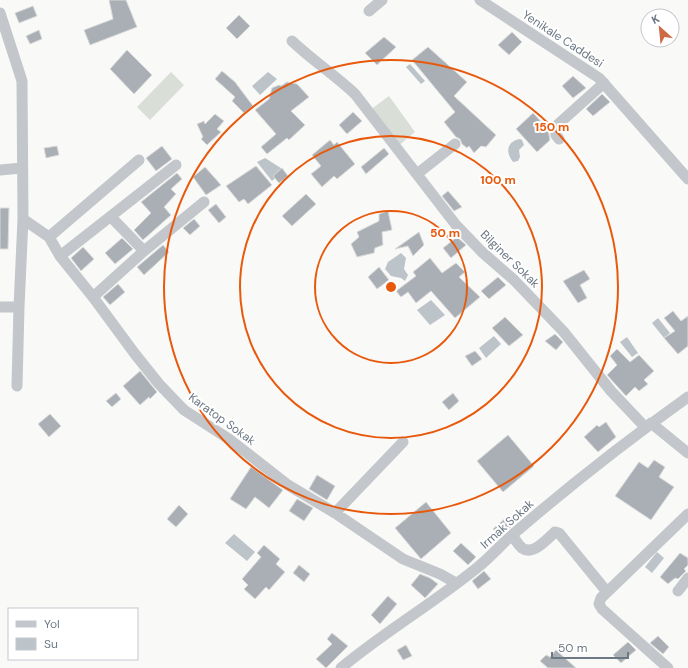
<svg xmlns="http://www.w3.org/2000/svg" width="688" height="668" viewBox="0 0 688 668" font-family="'DM Sans',sans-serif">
	<rect width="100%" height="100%" fill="#f9f9f8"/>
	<!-- green -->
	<path fill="#d9ded7" d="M171,72L184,85L150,120L137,107Z
		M389,96L415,132L397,147L370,110Z"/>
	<!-- water -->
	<path fill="#bcc4c9" d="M410,64L425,81L421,84L406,67Z
		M268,72L277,79L260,95L252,86Z
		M520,139L522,140L524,145L519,150L520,157L518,161L513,162C505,152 507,141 520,139Z
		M265,158L284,170L272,181L257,162Z
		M401,253L406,258L404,269L408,275L405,281L401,278L391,276L385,269L388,262Z
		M431,300L445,315L430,325L417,310Z
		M658,318L670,333L664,338L652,323Z
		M494,336L501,344L486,358L479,348Z
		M627,337L638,353L632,357L620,342Z
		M234,534L255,552L247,561L225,543Z
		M657,552L664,558L652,573L645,567Z"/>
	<!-- building -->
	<path fill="#a9afb5" stroke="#dbdbda" d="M109,0H126L137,27L90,45L84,30L113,19Z
		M33,6L37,16L19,23L15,13Z
		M239,15L250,26L237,39L226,28Z
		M39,30L42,39L30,44L26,36Z
		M512,32L522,42L509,55L498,45Z
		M384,37L396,47L377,65L365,53Z
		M428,47L467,82L454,96L496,135L486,147L481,146L474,153L469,146L467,148L462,144L460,139L456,137L444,122L455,112L412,60Z
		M127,50L152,75L134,94L110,69Z
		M222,71L235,82L253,106L244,113L232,101L235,97L215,79Z
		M573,76L586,88L573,98L562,86Z
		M287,82L297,84L309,97L291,111L305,125L289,140L287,138L267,154L261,147L276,134L255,110L269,99L272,88L279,85L281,86Z
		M602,94L610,102L593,116L586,109Z
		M353,112L362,121L347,134L339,125Z
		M533,113L548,129L550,140L537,152L516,129Z
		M215,114L224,121L217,129L221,132L207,145L201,139L203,137L197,124L204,121L205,124Z
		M330,140L334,145L337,142L355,164L337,179L334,176L322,187L311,174L321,166L312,155Z
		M57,146L59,155L46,158L44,148Z
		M162,146L172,159L156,171L146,158Z
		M384,148L389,154L366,174L361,167Z
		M256,166L272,185L248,204L244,199L239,202L226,186Z
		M205,167L221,185L206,195L193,177Z
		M282,168L288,176L279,183L273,176Z
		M177,173L182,179L171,189L176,194L164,207L171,215L143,240L134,230L151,213L141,202Z
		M448,191L462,207L454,211L442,196Z
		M306,194L316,204L292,226L282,216Z
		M216,204L226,217L219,223L208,210Z
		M0,208H9L8,249H0Z
		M388,211L392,230L382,232L383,245L375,248L374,253L357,257L351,244L359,237L357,232L379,221V214Z
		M194,219L200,226L190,235L183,228Z
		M419,232L424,245L413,256L408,246L395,249Z
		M457,237L466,245L451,258L443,248Z
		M122,238L133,249L115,264L105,253Z
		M163,245L169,252L144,275L137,267Z
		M83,247L94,259L81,271L71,258Z
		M430,258L442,273L456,263L465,272L459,277L480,297L455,318L431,291L416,303L408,292L401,297L396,291L416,276L413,272Z
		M379,267L389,280L377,289L368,277Z
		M584,270L590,279L580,285L587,298L578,303L563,281Z
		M498,277L506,285L489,299L481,291Z
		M118,284L125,292L110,305L103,297Z
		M673,311L681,321L688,316V346L678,354L664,338L675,331L664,318Z
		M505,317L523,335L509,346L492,328Z
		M555,334L563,342L556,350L545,341Z
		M617,349L630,362L639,355L654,371L644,380L648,384L639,391L635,387L626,396L607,375L617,365L610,356Z
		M475,351L482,359L472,366L465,356Z
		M140,371L157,392L150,399L149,397L140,405L123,386Z
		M116,393L121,399L112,407L106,401Z
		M453,393L459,401L449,410L442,402Z
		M50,414L61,426L49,437L38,424Z
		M606,422L616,437L598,452L584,437L597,425L599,427Z
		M508,435L534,466L503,492L477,461Z
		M654,460L665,467L659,477L674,487L651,520L615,496L639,462L648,468Z
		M251,467L283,490L269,508L255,497L246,509L230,499Z
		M317,475L335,486L327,500L309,489Z
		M297,499L313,508L304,521L289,511Z
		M426,502L451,533L421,559L395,528Z
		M179,505L188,514L176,527L167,519Z
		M508,516L515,523L500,537L493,529Z
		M461,543L476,557L468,565L453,551Z
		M264,545L280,559L276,564L285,572L269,590L266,587L255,599L244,589L248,585L242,579L261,557L257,553Z
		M680,553L688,558V565L684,569L686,571L678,579L675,578L668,584L660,577Z
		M299,565L310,574L304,582L293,573Z
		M484,571L491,579L478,589L472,581Z
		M420,574L430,578L438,584L425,598L411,585Z
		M388,596L397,604L380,624L371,615Z
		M332,633L348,646L326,668L316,659L332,644L327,639Z
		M658,636L669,647L663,654L650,643Z
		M628,642L636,650L621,663L613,655Z
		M406,645L412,656L403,660L397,650Z
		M556,650L576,668H548L540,661L546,655L550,657Z"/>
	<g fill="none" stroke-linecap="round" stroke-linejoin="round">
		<!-- minor -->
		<path stroke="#c3c6ca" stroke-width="11" d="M480,0L599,78L688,179
			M369,11L382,0
			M0,13L22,81L23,219L19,307L17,386
			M292,41C312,60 335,75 355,94L456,225L482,252L514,280L563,331L611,391L645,427
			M559,139L556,135L555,127L604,83
			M0,170L22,168
			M417,174L455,144
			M111,217L144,251
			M23,219L49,237L60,256L93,297L135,354L159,384L184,410L229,439L288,485L335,513L403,559L440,574L456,583
			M49,237L139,160
			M60,256L176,165
			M93,297L144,251L204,202
			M0,307H19
			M651,423L688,453
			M335,513L403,442
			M512,535C515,539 518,545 522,548C533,556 547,539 555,532L559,533L607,592
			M678,591L688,578
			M341,668C384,632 434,603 478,567C492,556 504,541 518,530C573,483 629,439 688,397
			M668,668L602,609L599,604L601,598L688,514"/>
	</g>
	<!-- distance rings -->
	<g fill="none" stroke="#e8590c" stroke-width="2">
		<circle cx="391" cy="287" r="76"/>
		<circle cx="391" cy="287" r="151"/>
		<circle cx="391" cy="287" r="227"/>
	</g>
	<g text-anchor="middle" stroke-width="4" stroke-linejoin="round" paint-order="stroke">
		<!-- street labels -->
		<g font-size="12" fill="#6c7884" stroke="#fff">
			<text transform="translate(563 39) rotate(33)" y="4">Yenikale Caddesi</text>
			<text transform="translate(510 259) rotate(44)" y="4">Bilginer Sokak</text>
			<text transform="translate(222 419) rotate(36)" y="4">Karatop Sokak</text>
			<text transform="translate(507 524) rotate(-42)" y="4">Irmak Sokak</text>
		</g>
	</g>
	<circle cx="391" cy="287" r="6" fill="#e8590c" stroke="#fff" stroke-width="2"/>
	<g font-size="12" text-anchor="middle" font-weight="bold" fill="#e8590c" stroke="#fff" stroke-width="4" stroke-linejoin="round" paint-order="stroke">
		<text x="552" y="131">150 m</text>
		<text x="498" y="184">100 m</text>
		<text x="445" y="237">50 m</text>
	</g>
	<!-- legend -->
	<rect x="8" y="608" width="130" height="52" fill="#ffffff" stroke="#c4c9ce"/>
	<rect x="16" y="621" width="20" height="6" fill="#c3c6ca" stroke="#c4c9ce"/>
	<text x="44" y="628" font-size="12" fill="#6c7884">Yol</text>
	<rect x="16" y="638" width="20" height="12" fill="#bcc4c9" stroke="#c4c9ce"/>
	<text x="44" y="648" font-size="12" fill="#6c7884">Su</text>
	<!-- north arrow -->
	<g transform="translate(660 28) rotate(333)"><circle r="19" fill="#ffffff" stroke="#c4c9ce"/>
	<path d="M0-3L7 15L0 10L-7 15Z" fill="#cd6b44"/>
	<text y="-6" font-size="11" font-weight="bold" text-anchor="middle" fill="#6c7884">K</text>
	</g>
	<!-- scale -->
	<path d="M552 652v6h76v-6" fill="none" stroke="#6c7884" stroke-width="2"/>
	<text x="558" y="652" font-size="12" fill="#6c7884" stroke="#ffffff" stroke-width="3" paint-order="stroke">50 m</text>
</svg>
